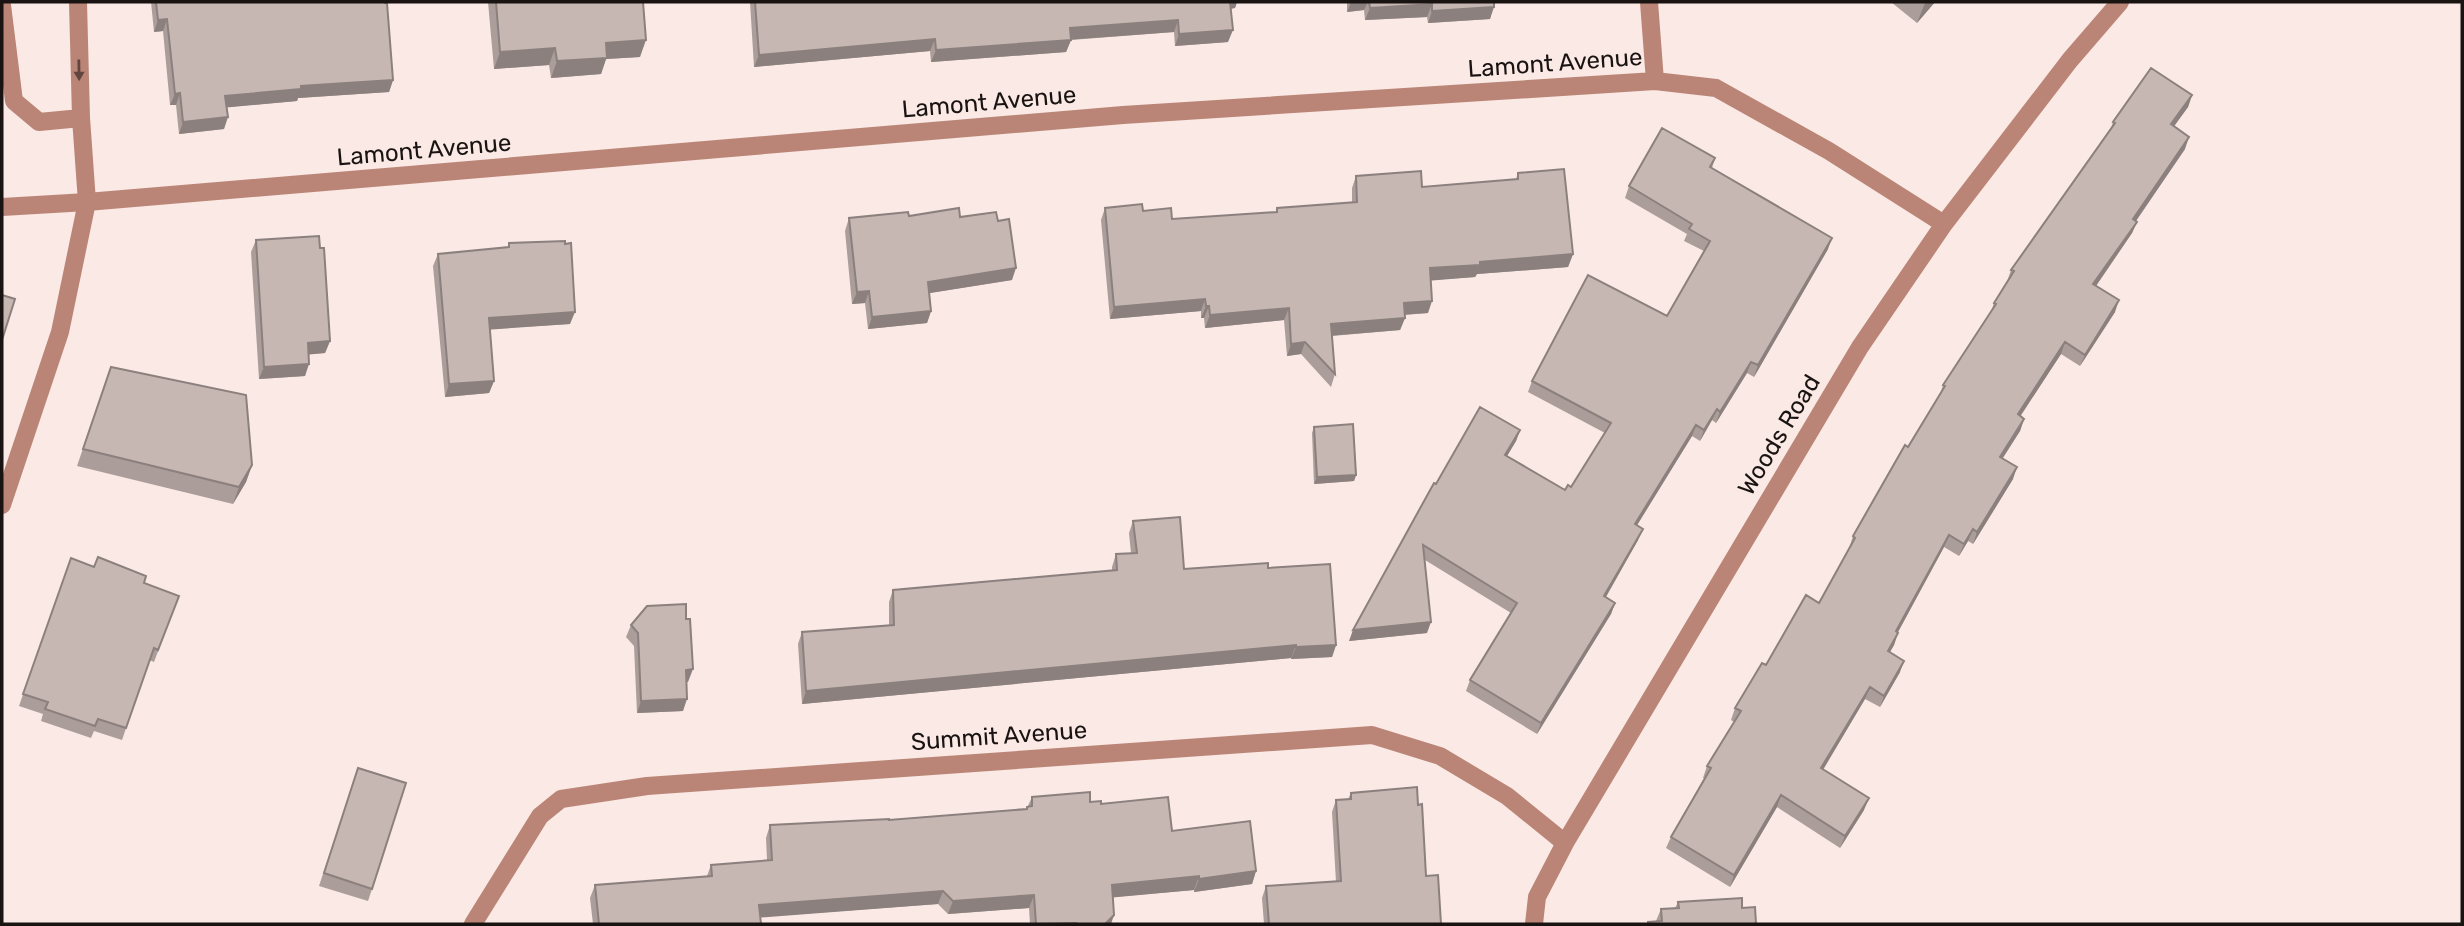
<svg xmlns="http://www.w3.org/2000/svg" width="2464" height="926" viewBox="0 0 2464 926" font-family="Rubik,sans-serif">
	<rect width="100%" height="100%" fill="#fae9e4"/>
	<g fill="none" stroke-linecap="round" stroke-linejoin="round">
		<!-- lane -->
		<path stroke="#ba8577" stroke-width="18" d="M78,2L81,118L87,202
			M2,5L14,101L39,122L81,118"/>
		<!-- street -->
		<path stroke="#ba8577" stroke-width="18" d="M1649,2L1655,81
			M2,207L87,202L1123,115L1655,81L1716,88L1829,151L1944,224
			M2,505L60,332L87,202
			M473,924L540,816L561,799L647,786L1372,735L1440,756L1507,796L1565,843
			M1534,924L1537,897L1565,843L1860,347L1944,224L2070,60L2120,2"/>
	</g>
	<!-- wall -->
	<path fill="#ab9d99" d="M151,2H385L393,80L389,92L298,98L297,101L227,107L224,129L179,134L176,105H170L163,31L154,32Z
		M488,2H643L640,57L606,59L601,74L551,78L549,65L494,69Z
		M750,2H1237L1235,8L1231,9L1228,42L1175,46L1174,32L1071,40L1066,52L931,62L930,51L754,67Z
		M1347,2H1494L1490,19L1428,23L1427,17L1365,20L1364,10L1347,12Z
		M1891,2H1935L1917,23Z
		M2192,95L2188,107L2174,126L2185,149L2136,221L2137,222L2132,233L2096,286L2115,312L2080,366L2061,354L2020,416L2024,419L2020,431L2003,458L2013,479L1973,544L1968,541L1959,556L1944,547L1898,632L1894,645L1890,652L1900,672L1880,707L1865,699L1823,769L1864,810L1840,848L1777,807L1730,887L1666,848L1671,837L1704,778H1703L1707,766L1734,722L1731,720L1735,708L1766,665L1819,603L1849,549L1853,536L1940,395L1943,385L1991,312L1994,303L2007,282L2011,270L2110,132L2113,122Z
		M1715,158L1712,168L1828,249L1754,377L1747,373L1716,423L1712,420L1700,441L1692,436L1637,525L1638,540L1606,597L1615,603L1611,614L1537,734L1466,691L1470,680L1511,613L1425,560L1427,633L1349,641L1436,484L1520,430L1516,441L1507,456L1565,490L1571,487L1605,433L1528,392L1532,381L1667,316L1704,251L1684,241L1687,234L1625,198L1629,186Z
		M1518,173L1573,254L1568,267L1477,274L1475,277L1431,280L1428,313L1404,315L1405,318L1400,330L1332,336L1335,374L1331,387L1301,354L1287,356L1284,320L1205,328L1204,318H1201V311L1110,319L1101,220L1105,208L1143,211L1172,219L1276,212L1277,208L1352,203V188L1356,176L1422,187L1516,179Z
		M909,216L960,217L1012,280L929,293L931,311L927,323L868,329L865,303L852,304L845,231L849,218Z
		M256,240L330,341L325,353L309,354L305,376L259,379L251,252Z
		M509,243L570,324L489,329L494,381L489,393L445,397L433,266L438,254L508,247Z
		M111,367L252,465L246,482L233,504L77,466Z
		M1314,427L1356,475L1354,481L1314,484L1312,433Z
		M1133,521L1184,569L1268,568L1336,645L1332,657L1291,659V658L802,704L798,644L802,632L889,625V602L893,590L1112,571V567L1116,554L1131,553L1129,533Z
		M71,558L94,567L144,583L179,596L154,662L149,660L122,740L94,731L91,738L41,721L43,714L19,706Z
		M631,625L688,682H686L683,711L637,713L634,646L626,637Z
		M354,780L372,889L368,901L319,886Z
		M1351,793L1418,805L1426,876L1441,924H1264L1262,898L1266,886L1336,882L1332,812L1336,800L1348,799Z
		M1032,797L1090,802L1101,804L1172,831L1256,871L1252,884L1194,892V890L1113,897L1111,924H1030L1029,908L948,914L938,904L760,917L761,924H593L590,898L595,885L707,876L711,865L767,860L766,838L770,825L889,820L1026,810Z
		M1678,902L1742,908L1756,924H1647L1648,922L1656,921L1661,909L1675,908Z"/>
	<!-- shaded-wall -->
	<path fill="#8b807d" d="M1228,2H1237L1235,8L1225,9Z
		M1351,2H1368L1364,10L1347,12Z
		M1926,2H1935L1917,23L1925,3Z
		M1432,4L1427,17L1365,20L1370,8Z
		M1494,7L1490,19L1428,23L1432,11Z
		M167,19L163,31L154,32L158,20Z
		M1178,20L1174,32L1065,40L1070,28Z
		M1233,30L1228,42L1175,46L1179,34Z
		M935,39L930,51L754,67L759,55Z
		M646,40L640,57L606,59L601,74L551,78L557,61L606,43Z
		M1071,40L1066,52L931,62L936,50Z
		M555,48L549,65L494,69L500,52Z
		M393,80L389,92L298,98L297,101L221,108L225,96L301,86Z
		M180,93L176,105H170L175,94Z
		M2192,95L2188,107L2167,136L2171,124Z
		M228,117L224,129L179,134L183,122Z
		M2189,137L2185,149L2129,231L2133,219Z
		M2137,222L2132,233L2089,296L2093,284Z
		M1832,238L1828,249L1754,377L1758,365Z
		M1573,254L1568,267L1477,274L1475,277L1426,281L1430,268L1480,262Z
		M1016,268L1012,280L924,294L928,282Z
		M869,291L865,303L852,304L857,292Z
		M1205,299L1201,311L1110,319L1114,307Z
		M2119,300L2115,312L2080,366L2085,355Z
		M1432,301L1428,313L1399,315L1404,303Z
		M1206,306H1209L1204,318H1201Z
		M1289,308L1284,320L1205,328L1210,315Z
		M931,311L927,323L868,329L872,317Z
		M575,312L570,324L484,330L489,318Z
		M1405,318L1400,330L1327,336L1331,324Z
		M330,341L325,353L304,355L308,343Z
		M1305,342L1301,354L1287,356L1291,344Z
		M2065,342L2061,354L2014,426L2018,414Z
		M1751,362L1747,373L1716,423L1720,412Z
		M309,364L305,376L259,379L264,367Z
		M494,381L489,393L445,397L449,384Z
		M1717,409L1712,420L1700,441L1704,430Z
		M2024,419L2020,431L1996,468L2000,457Z
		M1696,425L1692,436L1631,535L1635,524Z
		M1520,430L1516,441L1501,466L1505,455Z
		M252,465L246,482L233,504L239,487Z
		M2017,467L2013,479L1973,544L1977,532Z
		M1356,475L1354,481L1314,484L1317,477Z
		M1643,529L1638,540L1600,607L1604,596Z
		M1973,529L1968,541L1959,556L1964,544Z
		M1949,535L1944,547L1892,643L1896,631Z
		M1615,603L1611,614L1537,734L1541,723Z
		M1431,622L1427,633L1349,641L1353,630Z
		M1898,633L1894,645L1884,662L1888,651Z
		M1296,645L1291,658L802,704L806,691Z
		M1336,645L1332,657L1291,659L1296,647Z
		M1904,661L1900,672L1880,707L1884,696Z
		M693,669L688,682H681L686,670Z
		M1870,687L1865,699L1817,780L1821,768Z
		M687,699L683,711L637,713L641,701Z
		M1781,795L1777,807L1730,887L1734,875Z
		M1869,798L1864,810L1840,848L1845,836Z
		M1256,871L1252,884L1194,892L1199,879Z
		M1199,876L1194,890L1107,898L1112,885Z
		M943,891L938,904L754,918L759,905Z
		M1034,895L1029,908L948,914L953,901Z
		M1114,915L1111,924H1105Z"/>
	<!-- building -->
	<path fill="#c7b7b2" stroke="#8b807d" stroke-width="2" d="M156,2H385V3H387L393,80L301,86V89L225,96L228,117L183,122L180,93L175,94L167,19L158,20Z
		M496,2H643L646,40L606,43L607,58L557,61L555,48L500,52Z
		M755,2H1230L1233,30L1179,34L1178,20L1070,28L1071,40L936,50L935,39L759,55Z
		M1369,2H1494V7L1432,11V4L1370,8Z
		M2151,68L2192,95L2171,124L2189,137L2133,219L2137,222L2093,284L2119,300L2085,355L2065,342L2018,414L2024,419L2000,457L2017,467L1977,532L1973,529L1964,544L1949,535L1896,631L1898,633L1888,651L1904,661L1884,696L1870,687L1821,768L1869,798L1845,836L1781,795L1734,875L1671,837L1711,768L1707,766L1741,711L1735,708L1762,663L1766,665L1806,595L1819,603L1855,538L1853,536L1905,445L1908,447L1945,386L1943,385L1996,304L1994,303L2014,271L2011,270L2115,123L2113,122Z
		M1662,128L1715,158L1710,167L1832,238L1758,365L1751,362L1720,412L1717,409L1704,430L1696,425L1635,524L1643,529L1604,596L1615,603L1541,723L1470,680L1517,603L1423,545L1431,622L1353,630L1434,483L1436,484L1480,407L1520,430L1505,455L1565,490L1568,485L1571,487L1611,423L1532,381L1588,275L1667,316L1710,241L1689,229L1692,224L1629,186Z
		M1564,169L1573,254L1480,262V265L1430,268L1432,301L1404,303L1405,318L1331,324L1335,374L1305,342L1291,344L1289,308L1210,315L1209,306H1206L1205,299L1114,307L1105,208L1142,204L1143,211L1171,208L1172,219L1277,212V208L1357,202L1356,176L1421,171L1422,187L1518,179V173Z
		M959,208L960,217L996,212L998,221L1009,219L1016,268L928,282L931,311L872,317L869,291L857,292L849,218L908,212L909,216Z
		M319,236L320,248H324L330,341L308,343L309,364L264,367L256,240Z
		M565,241V244L571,243L575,312L489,318L494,381L449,384L438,254L509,247V243Z
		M2,295L15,299L2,340Z
		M111,367L246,395L252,465L239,487L83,449Z
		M1353,424L1356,475L1317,477L1314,427Z
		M1180,517L1184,569L1268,563V568L1330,564L1336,645L1296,647V645L806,691L802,632L894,625L893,590L1117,570L1116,554L1137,553L1133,521Z
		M98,557L146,576L144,583L179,596L158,650L154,648L126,728L98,719L95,726L45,709L48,702L23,694L71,558L94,567Z
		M686,604V619H690L693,669L686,670L687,699L641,701L638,633L631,625L647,606Z
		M358,768L406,783L372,889L324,873Z
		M1417,787L1418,805L1422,804L1426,876L1438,875L1441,924H1269L1266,886L1341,881L1336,800L1351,799V793Z
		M1090,792V802L1101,801V804L1168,797L1172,831L1250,821L1256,871L1199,879V876L1112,885L1114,915L1105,924H1076V923L1036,924L1034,895L953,901L943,891L759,905L761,924H599L595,885L712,876L711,865L772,860L770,825L889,819V820L1027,809V807L1032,806V797Z
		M1742,898V908L1755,907L1756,924H1648V922L1662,921L1661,909L1679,908L1678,902Z"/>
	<!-- one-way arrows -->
	<defs><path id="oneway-solid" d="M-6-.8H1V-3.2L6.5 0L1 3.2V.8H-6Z" transform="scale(1.75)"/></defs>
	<use fill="#61463f" href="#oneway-solid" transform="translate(79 70) rotate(89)"/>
	<g text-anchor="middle" stroke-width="5" stroke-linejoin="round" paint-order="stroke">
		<!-- street labels -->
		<g font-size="24" fill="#191312" stroke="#fae9e4">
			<text transform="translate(1555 63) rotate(-4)" y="8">Lamont Avenue</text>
			<text transform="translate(989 102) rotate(-5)" y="8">Lamont Avenue</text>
			<text transform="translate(424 150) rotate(-5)" y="8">Lamont Avenue</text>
			<text transform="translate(1779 435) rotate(-59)" y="8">Woods Road</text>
			<text transform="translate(999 736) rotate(-4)" y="8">Summit Avenue</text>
		</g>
	</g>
	<!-- border -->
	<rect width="2464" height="926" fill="none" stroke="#191312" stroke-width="7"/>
</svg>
